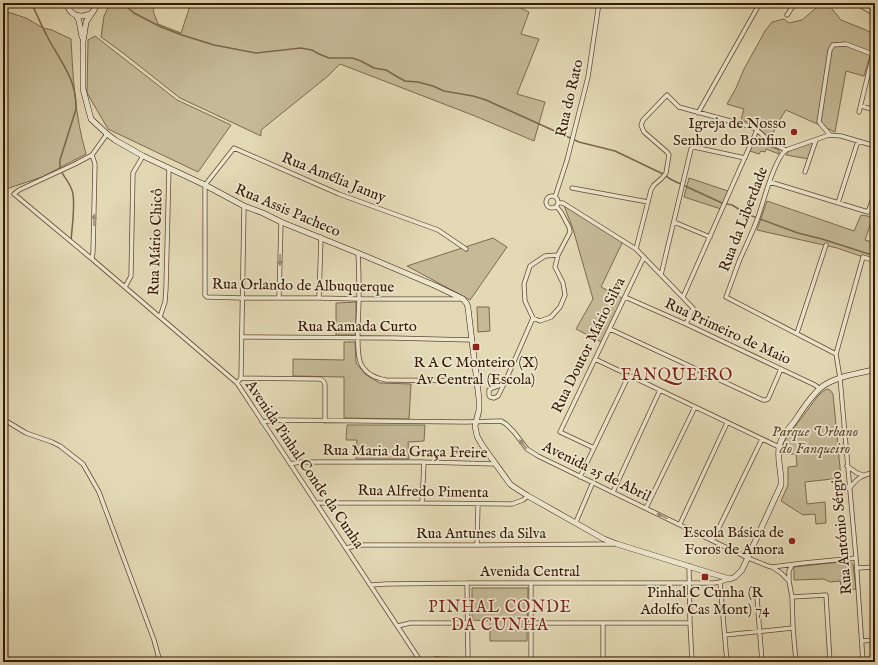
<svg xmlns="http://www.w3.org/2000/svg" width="878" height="665" viewBox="0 0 878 665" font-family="'IM FELL English',serif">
	<rect width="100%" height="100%" fill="#e3d9b5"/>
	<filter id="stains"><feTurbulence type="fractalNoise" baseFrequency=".005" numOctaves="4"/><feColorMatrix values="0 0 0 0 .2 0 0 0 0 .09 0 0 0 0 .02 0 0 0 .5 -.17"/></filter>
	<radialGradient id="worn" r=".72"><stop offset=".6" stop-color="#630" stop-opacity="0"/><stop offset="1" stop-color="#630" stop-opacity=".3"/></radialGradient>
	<!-- green -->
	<path fill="#c5b997" stroke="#7d6a4c" d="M110,3H156L153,11L158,24L181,33L191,3H511L529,12L521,34L539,39L517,94L545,102L534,141L475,116L340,64L328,76L261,130V136L180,98L123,53L101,37L104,16Z
		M822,3L828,4L841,20L866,30L875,35V48L870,56L864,76L846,71L835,132L786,110L782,116L770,139L754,124L741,120L744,109L727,104L736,88L744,69L765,31L772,22L784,19L789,23L802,20Z
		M3,12L11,13L26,18L43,28L52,30L71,39C73,78 75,116 86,154L42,177L3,190Z
		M95,36L177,100L231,125L198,172L108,129L87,93L88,40Z
		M761,140L767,145L779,150V154L766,149L765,152L761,151L759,154L750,151C752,146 754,141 761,140Z
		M816,140L809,159L786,155L789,151Z
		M689,178L728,191L721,209L684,197Z
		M767,201L854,231L861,215L873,217L865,240L875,243V261L837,248L757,230Z
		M563,203L623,241L601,287L624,299L603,343L576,329L593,299L573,229Z
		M493,238L507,247L470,300L407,266Z
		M356,302V335H336V303Z
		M477,307H489L490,331L478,332Z
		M344,342H355L356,363L366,375L380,383L411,384L409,419L344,418V377L293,376V359L344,360Z
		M827,389L830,390L833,394L841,478L805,482L807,504L825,502L826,523L816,524L815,514L803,515L781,501L788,485V467L797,466L796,454H782V446L787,437L818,396L822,392Z
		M347,425H425L424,441L408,442L409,459H356L357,440H346Z
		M849,561L853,564L856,589L842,591L840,581L830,582L824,579L794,580V567Z
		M472,588H528L527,641H490V621L472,620Z"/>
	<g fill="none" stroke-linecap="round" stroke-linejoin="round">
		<!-- stream -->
		<path stroke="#7a6649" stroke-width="1.5" d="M122,3L134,13L161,27L182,35L214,45L256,53L301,48L312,50L319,54L329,58H352L361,61L374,68L386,70L396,76L405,81L418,82L433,86L444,91L473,96L486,100L579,142L615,151L661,173L672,180L722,203L732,205L745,213L752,216L798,233L822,239L875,256
			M32,4C37,15 42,27 48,38C61,62 77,80 76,109L60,160C58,176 70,178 73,194C75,209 72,226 71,241"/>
		<!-- street casing -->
		<g stroke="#604a2f" stroke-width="5">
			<path id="street" d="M856,3L875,14
				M787,15L795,3
				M861,106L875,110
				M859,112L873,54
				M698,113L760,3
				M107,134L92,155L75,164L19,190L14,194L92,259L237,383L421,662
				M830,135L819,122L830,50L833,45L846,44L875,55
				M805,172L816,140
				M770,182L868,212L875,193
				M572,188L648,202
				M546 202a6 6 0 1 1 12 0a6 6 0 1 1-12 0Z
				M555,197L567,160L588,77L599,3
				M558,203H563L636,249L693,308L686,324
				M838,203L858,141
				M674,222L710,237
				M636,249L651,190L654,185L662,178L666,173L669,155L667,152L644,132L641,125L643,120L667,95L679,107L752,127L757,130L771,143L786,150
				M358,253C359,268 359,284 359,299C359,314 355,352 361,364C366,374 375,378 386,380L477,381
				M92,259L93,252L95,164L92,155
				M661,275L691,149L694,147L745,158
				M125,287L131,276L133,173L143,156
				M625,297L686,324L815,385L820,389
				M683,297L757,130
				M279,298L281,222
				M319,298L321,237
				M462,299H359L319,298H242L207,297L205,295V185L234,148L339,194L438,230L466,249
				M160,317L165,302L166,288L169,168
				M533,318L540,321L551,317L560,307L565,295L563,283L555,267L558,255L570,232L569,227L561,212L556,206
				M610,329L763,400H766L768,399L781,369
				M797,333L826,245
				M242,337L393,338L472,340
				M836,354L726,297C731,284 735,272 740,259C746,246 752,233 757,220C763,204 774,159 786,150L829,135L841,136L875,146
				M595,359L779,447
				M241,378L320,379C323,380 325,382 325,386V421
				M505,382L498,396L494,398L490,397L489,395V390C494,386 500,387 505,382L533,318L525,301L524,284L530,266L545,256L558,255
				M237,383L241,378L244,206
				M3,419L26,433L52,442L60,446L83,464L99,492L154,640L160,662
				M262,422L276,420L466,422L501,421L506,424L514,432L527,449L538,456L748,558L768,566L772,567L781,573L789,581
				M594,448L560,432L644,257
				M290,464L300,462H424L495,464
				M847,466L857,473L863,475
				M580,477L629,375
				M849,489C857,478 862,475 875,472
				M613,492L660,390
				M316,503H422L512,504L523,500L528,496
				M422,503L424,462
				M874,506L875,510
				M646,508L695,407
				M576,522L593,482
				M680,524L727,423
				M713,540L762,439
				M477,545L478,504
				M346,548L359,545H477L614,544
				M792,565L789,571V581L792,597L793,628L796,662
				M689,566L690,623L692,662
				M772,567L804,563L856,558
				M857,568L875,567
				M720,582L727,662
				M467,583L468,660
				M371,585L386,584L467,583H714L720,582L729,579
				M757,597L762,662
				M792,597L826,595L830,662
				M531,623H690
				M398,626L410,623H467
				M725,635L793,628
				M862,641L875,640
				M603,659V623
				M531,660V584
				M425,662L435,659L468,660L692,659
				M837,662L863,660
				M863,662L856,558L840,378L836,354L863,257L875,261"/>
		</g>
		<!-- secondary casing -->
		<g stroke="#351a02" stroke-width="6">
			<path id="secondary" d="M67,3C69,16 81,19 92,13
				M97,3L94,10L86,22L85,29L83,42V89L91,119L107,134L115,140L143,156L205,185L244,206L263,213L281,222L358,253L436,286L463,299L467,304L468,308L479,399V410L475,426L477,436L482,445L510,484L514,487L528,496L604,539L617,544L707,572L730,579L735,577L742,570L781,485C782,473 777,461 779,448C780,439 788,429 794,422C802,410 812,394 823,386C838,376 857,374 873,370
				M3,5L20,3
				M76,15L79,21L82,37
				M875,363L873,370L875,381"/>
		</g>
		<!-- street -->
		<use href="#street" stroke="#ede6cf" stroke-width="3.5"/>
		<!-- secondary -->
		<use href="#secondary" stroke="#ede6cf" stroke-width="5"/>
	</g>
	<!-- one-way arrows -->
	<defs><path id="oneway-solid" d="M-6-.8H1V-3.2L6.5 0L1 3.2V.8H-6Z"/></defs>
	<g fill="#9a8a73">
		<use href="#oneway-solid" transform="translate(94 220) rotate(-89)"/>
		<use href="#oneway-solid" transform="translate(280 260) rotate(91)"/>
		<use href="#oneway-solid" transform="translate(523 444) rotate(-128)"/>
		<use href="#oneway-solid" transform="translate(662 516) rotate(-154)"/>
	</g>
	<!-- markers -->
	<g fill="#8f2418" stroke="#ede6cf" stroke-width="1.5">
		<circle cx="794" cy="132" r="4"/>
		<rect x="472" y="343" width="8" height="8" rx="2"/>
		<circle cx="792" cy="541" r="4"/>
		<rect x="701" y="573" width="8" height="8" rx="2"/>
	</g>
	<g text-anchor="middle" stroke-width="3.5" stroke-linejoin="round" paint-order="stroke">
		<!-- street labels -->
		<g font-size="15" fill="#351a02" stroke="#ede6cf">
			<text transform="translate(569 98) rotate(-77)" y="5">Rua do Rato</text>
			<text transform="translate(334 177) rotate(22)" y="5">Rua Amélia Janny</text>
			<text transform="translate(288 210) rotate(23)" y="5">Rua Assis Pacheco</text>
			<text transform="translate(743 219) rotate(-69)" y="5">Rua da Liberdade</text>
			<text transform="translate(155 242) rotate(-88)" y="5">Rua Mário Chicô</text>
			<text transform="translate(303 285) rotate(1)" y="5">Rua Orlando de Albuquerque</text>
			<text x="357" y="331">Rua Ramada Curto</text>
			<text transform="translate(728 331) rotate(25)" y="5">Rua Primeiro de Maio</text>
			<text transform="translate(588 345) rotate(-64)" y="5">Rua Doutor Mário Silva</text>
			<text transform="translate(405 451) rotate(1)" y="5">Rua Maria da Graça Freire</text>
			<text transform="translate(305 464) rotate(56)" y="5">Avenida Pinhal Conde da Cunha</text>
			<text transform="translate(597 471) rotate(26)" y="5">Avenida 25 de Abril</text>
			<text transform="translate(423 491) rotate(1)" y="5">Rua Alfredo Pimenta</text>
			<text x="481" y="538">Rua Antunes da Silva</text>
			<text transform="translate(841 533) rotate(-95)" y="5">Rua António Sérgio</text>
			<text x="530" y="576">Avenida Central</text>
		</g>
		<!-- poi labels -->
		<g font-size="15" fill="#351a02" stroke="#ede6cf" text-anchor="end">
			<text x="786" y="128">Igreja de Nosso<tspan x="786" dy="17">Senhor do Bonfim</tspan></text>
			<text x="476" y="367" text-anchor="middle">R A C Monteiro (X)<tspan x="476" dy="17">Av Central (Escola)</tspan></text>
			<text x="784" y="537">Escola Básica de<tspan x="784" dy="17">Foros de Amora</tspan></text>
			<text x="705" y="597" text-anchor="middle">Pinhal C Cunha (R<tspan x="705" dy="17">Adolfo Cas Mont) 74</tspan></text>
		</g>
		<!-- park labels -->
		<g font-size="15" font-style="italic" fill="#604a2f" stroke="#ede6cf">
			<text x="815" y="436">Parque Urbano<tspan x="815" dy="17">do Fanqueiro</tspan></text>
		</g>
		<!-- neighbourhood labels -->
		<g font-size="16" letter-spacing="1" fill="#7a1f14" stroke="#ede6cf">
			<text x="677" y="380">FANQUEIRO</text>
			<text x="500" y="612">PINHAL CONDE<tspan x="500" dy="18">DA CUNHA</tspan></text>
		</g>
	</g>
	<!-- margin -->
	<rect width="878" height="665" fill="none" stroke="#e3d9b5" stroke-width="16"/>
	<rect x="4" y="4" width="870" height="657" fill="none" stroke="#351a02" stroke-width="2"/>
	<rect x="8" y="8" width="862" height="649" fill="none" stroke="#351a02"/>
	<rect width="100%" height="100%" filter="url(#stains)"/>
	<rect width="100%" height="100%" fill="url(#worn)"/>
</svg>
